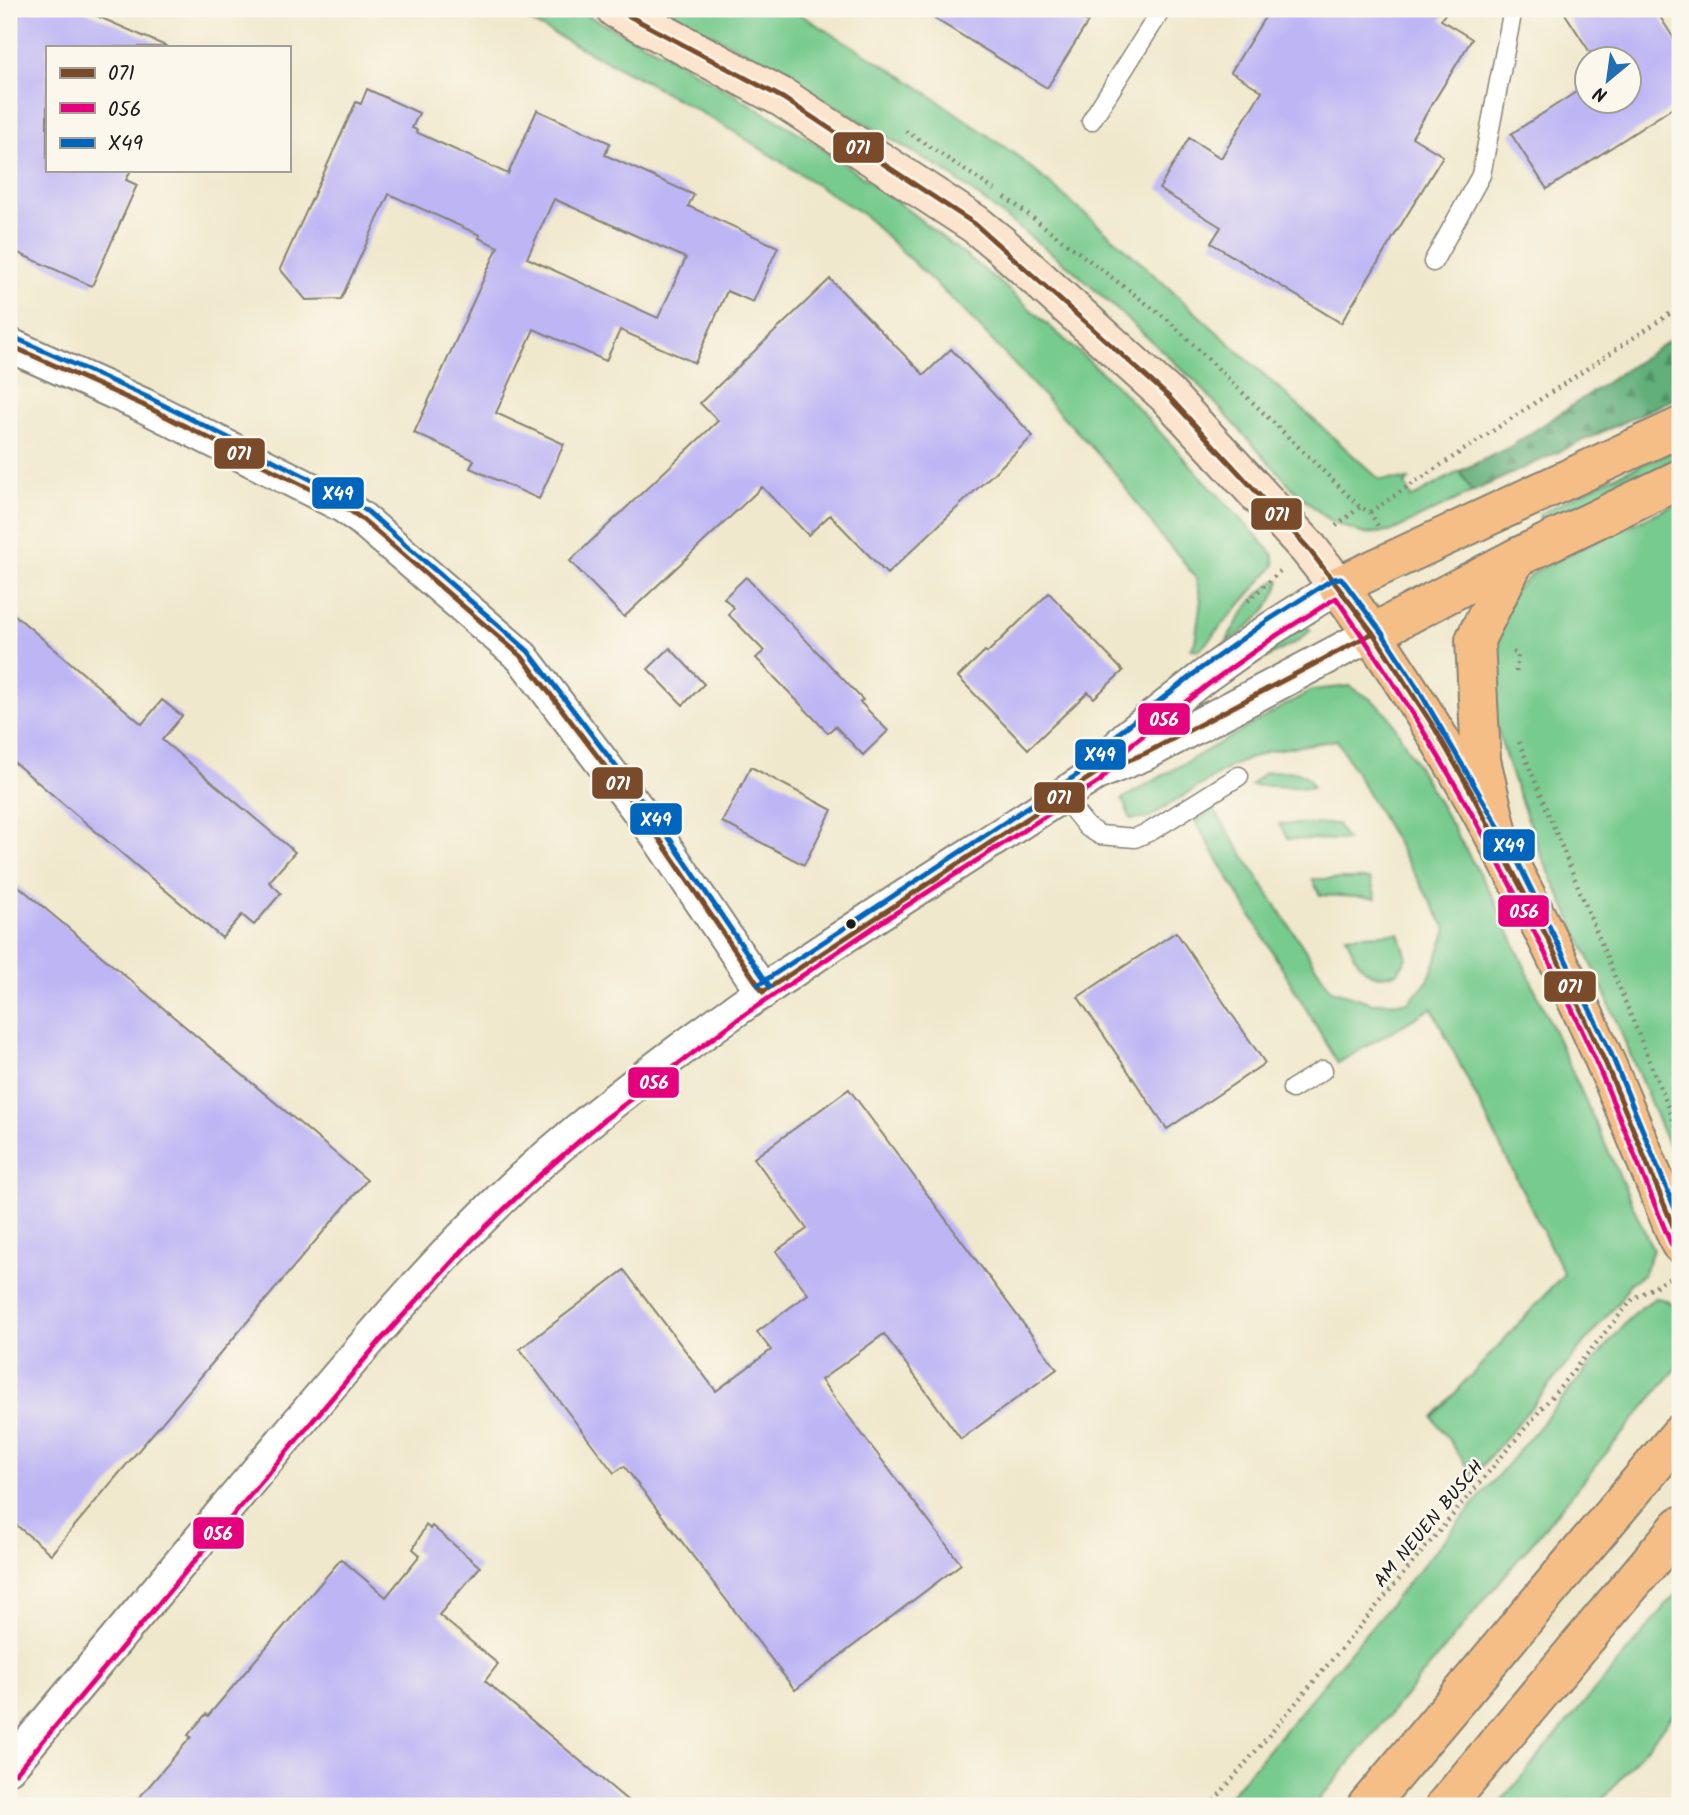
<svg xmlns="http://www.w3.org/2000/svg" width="1689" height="1815" viewBox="0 0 1689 1815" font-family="Kalam,sans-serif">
	<defs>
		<pattern id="forest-firs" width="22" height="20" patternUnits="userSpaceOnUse" patternTransform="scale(1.75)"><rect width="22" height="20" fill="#62af7a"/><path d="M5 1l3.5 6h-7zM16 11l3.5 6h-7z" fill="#508e63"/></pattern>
	</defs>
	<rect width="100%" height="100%" fill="#fbf7ec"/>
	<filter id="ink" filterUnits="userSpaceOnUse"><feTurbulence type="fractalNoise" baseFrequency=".0143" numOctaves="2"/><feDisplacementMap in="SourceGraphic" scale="14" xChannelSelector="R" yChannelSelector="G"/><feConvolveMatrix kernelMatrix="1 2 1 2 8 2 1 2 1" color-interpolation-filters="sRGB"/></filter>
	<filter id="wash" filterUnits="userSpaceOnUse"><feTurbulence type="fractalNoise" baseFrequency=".00686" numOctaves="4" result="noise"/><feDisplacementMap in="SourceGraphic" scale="28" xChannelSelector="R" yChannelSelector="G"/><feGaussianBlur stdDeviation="1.57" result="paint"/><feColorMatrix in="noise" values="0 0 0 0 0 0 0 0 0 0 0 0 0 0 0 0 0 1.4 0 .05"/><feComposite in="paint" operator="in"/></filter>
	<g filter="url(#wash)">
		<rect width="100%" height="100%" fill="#f0e8cc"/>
		<!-- grass -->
		<path fill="#78cb8f" stroke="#4a7456" stroke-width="2" d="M506,9H574L663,53L801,134L886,193L1003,285L1117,386L1273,554L1275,565L1200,650L1191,649L1195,642L1201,600L1196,579L1180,557L1162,538L1111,468L966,313L864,215L733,131L647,82Z
			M664,9H791L904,77L1016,155L1118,242L1379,479L1409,480L1405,484L1411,498L1460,471L1472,492L1390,532L1364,534L1330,521L1297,493L1198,384L1160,349L1072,269L948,173L738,48Z
			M1680,448V467L1544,531L1539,514L1613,477Z
			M1680,502V1173L1599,980L1539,850L1509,768L1484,684L1485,654L1515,590L1535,572L1558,559Z
			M1275,581H1280C1272,611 1251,626 1226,643C1236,621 1254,594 1275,581Z
			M1305,626L1311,630L1298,641L1225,680Z
			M1350,686L1372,700L1389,716L1495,901L1653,1250L1643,1275L1630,1283L1620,1300L1474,1476L1433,1417L1564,1274L1432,1008L1338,1063L1195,821L1214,810L1331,990L1373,1003L1408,1002L1428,981L1447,930L1337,740L1268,751L1232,766L1146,819H1131L1122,799L1312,690Z
			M1278,771C1293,771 1308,771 1313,788L1251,785L1264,773Z
			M1279,824H1337L1346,840L1288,839Z
			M1312,879H1370L1376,898L1320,895Z
			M1399,933L1407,958L1398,972C1366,985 1357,962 1346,936Z
			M1655,1298C1689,1300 1680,1338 1680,1364L1314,1806H1221L1634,1313Z
			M1680,1589V1707L1597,1806H1497Z"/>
		<!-- forest -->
		<path fill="url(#forest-firs)" stroke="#3f664b" stroke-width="2" d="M1680,333V396L1472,492L1460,471L1510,447Z"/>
		<g id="blocks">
			<!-- building -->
			<path fill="#bdb5f4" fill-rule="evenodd" d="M9,9H81L168,47H47V170H131L126,180L137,185L92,286L9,249Z
				M919,9H1067L1088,22L1047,88Z
				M1270,9H1448L1441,20L1472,39L1412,137L1443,156L1341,323L1211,243L1221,227L1159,189L1189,138L1221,158L1262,91L1231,72Z
				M1562,9H1655L1680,48V103L1547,189L1511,134L1587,85V102H1629V60H1595Z
				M367,89L419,113L412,128L417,130L416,132L508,174L537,110L610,143L605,155L694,195L688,206L778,247L753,302L727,291L695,363L620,330L606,361L534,329L496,413L564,444L539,499L470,468L474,460L414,433L498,247L479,238L480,235L389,194L341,299L306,300L280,269L356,102L361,104ZM554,199L686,258L658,318L527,258Z
				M830,279L924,375L951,349L1033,436L887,574L830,515L808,535L762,487L624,617L570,561L718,421L700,403Z
				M746,577L863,700L860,702L888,731L863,755L835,726L828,733L756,658L764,651L728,614L734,608L724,598Z
				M1049,593L1123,671L1094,698L1088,692L1028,749L958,677L985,651L987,653Z
				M9,610L142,724L162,700L182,716L162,740L295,852L269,882L281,893L254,925L242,915L222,938L9,758Z
				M670,648L704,684L683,705L648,669Z
				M751,767L832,810L804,865L722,822Z
				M9,878L367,1180L51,1554L9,1519Z
				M1176,932L1265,1063L1167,1129L1078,997Z
				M849,1089L1057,1369L961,1439L884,1334L821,1380L961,1564L795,1690L624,1466L614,1473L520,1349L624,1270L716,1391L771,1350L757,1332L808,1294L776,1251L807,1229L754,1158Z
				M426,1525L430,1529L432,1526L480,1567L439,1615L498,1664L485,1681L634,1806H132L191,1737L188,1735L206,1714L208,1716L341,1559L386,1597L420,1555L413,1549Z"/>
		</g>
	</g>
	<g filter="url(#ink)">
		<use href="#blocks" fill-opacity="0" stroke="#868274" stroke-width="2"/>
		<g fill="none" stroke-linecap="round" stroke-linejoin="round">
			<!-- lane casing -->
			<g stroke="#868274" stroke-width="21">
				<path id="lane" d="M1091,121L1162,9
					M1433,262L1481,175L1513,9
					M1062,796L1087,827L1100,835L1135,838L1151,831L1239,776
					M1292,1089L1323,1070"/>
			</g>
			<!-- street casing -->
			<g stroke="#868274" stroke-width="37">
				<path id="street" d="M9,345L143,405L342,505L362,519L522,657L652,828L763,992
					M1102,766L1126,738L1205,676L1272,628L1338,586
					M9,1767C100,1659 191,1550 282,1442C363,1347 442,1251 534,1168C705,1016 904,899 1095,774L1146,753L1373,633"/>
			</g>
			<!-- secondary casing -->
			<g stroke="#868274" stroke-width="42">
				<path id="secondary" d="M616,9L783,98L975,224L1001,245L1168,396L1308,548L1338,586"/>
			</g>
			<!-- primary casing -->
			<g stroke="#868274" stroke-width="42">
				<path id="primary" d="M1338,586C1439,724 1518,872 1590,1028C1623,1099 1650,1172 1680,1243"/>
			</g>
			<!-- highway casing -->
			<g stroke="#868274" stroke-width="42">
				<path id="highway" d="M1338,586L1680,427
					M1373,633L1516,558L1680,479
					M1501,847L1481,760L1475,640L1516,558
					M1367,1806L1680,1434
					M1445,1806L1680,1526"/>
			</g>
			<!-- path -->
			<path stroke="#868274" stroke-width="4.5" stroke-dasharray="2 5" stroke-linecap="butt" d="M906,131L995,190
				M1005,197L1167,319L1360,507L1370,512L1379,528
				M1370,512L1680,307
				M1336,526L1360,507
				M1248,601L1280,571
				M1513,652L1518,655L1516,672
				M1519,742L1680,1136
				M1210,1806L1633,1299L1670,1278"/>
			<!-- lane -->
			<use href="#lane" stroke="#fff" stroke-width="18"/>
			<!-- street -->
			<use href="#street" stroke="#fff" stroke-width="33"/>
			<!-- secondary -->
			<use href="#secondary" stroke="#fbe5cf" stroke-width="38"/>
			<!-- primary -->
			<use href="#primary" stroke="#f6be87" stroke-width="38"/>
			<!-- highway -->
			<use href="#highway" stroke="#f6be87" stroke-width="38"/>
			<!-- bus-1 casing -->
			<g stroke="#fbf7ec" stroke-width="10">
				<path id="bus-1" d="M616,9L783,98L975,224L1168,396L1308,548L1373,633L1435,729L1470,790L1548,939L1606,1064L1680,1243
					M9,345L143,405L342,505L362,519L522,657L652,828L763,992
					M763,992L1095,774L1146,753L1373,633"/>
			</g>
			<!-- bus-2 casing -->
			<g stroke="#fbf7ec" stroke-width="10">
				<path id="bus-2" d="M16,1773L380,1341L473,1239L540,1175L605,1119L741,1017L883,921L1100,781L1132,744L1210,683L1277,635L1336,598C1437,741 1521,895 1593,1055C1621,1118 1645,1183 1672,1246"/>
			</g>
			<!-- bus-3 casing -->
			<g stroke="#fbf7ec" stroke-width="10">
				<path id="bus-3" d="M13,337L147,397L346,497L368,512L528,651L659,823L770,987
					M758,985L1089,767L1120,732L1200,669L1267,621L1333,579L1341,578L1382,633L1417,687L1513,852L1610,1051L1680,1221"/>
			</g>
			<!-- bus-1 -->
			<use href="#bus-1" stroke="#7a4b2a" stroke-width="5"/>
			<!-- bus-2 -->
			<use href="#bus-2" stroke="#e5007d" stroke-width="5"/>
			<!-- bus-3 -->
			<use href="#bus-3" stroke="#0065bd" stroke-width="5"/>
		</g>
	</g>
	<!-- markers -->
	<circle fill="#1c1c1c" stroke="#fbf7ec" stroke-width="2.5" cx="851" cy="924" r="6"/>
	<g text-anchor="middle" stroke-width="5" stroke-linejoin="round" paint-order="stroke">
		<!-- street labels -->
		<g font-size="19" fill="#1c1c1c" stroke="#fbf7ec">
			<text transform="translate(1428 1523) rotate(-50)" y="7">AM NEUEN BUSCH</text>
		</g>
	</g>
	<g stroke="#fbf7ec" stroke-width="2.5">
		<rect x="832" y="131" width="53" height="33" rx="7" fill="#7a4b2a"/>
		<rect x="213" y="437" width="53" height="33" rx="7" fill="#7a4b2a"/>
		<rect x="311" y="476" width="54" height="34" rx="7" fill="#0065bd"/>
		<rect x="1250" y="497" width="53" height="34" rx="7" fill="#7a4b2a"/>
		<rect x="1137" y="702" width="54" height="34" rx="7" fill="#e5007d"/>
		<rect x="1074" y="738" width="53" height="33" rx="7" fill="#0065bd"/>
		<rect x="591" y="766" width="53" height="34" rx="7" fill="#7a4b2a"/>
		<rect x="1033" y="781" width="53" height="33" rx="7" fill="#7a4b2a"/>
		<rect x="629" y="802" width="54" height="34" rx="7" fill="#0065bd"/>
		<rect x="1482" y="828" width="54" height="34" rx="7" fill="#0065bd"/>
		<rect x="1497" y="894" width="53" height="34" rx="7" fill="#e5007d"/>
		<rect x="1543" y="970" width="54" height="33" rx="7" fill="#7a4b2a"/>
		<rect x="627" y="1066" width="53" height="33" rx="7" fill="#e5007d"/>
		<rect x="192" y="1516" width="53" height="34" rx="7" fill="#e5007d"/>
	</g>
	<g font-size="19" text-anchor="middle" font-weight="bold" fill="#fff">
		<text x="858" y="154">071</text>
		<text x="239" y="460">071</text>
		<text x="338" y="500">X49</text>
		<text x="1277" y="521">071</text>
		<text x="1164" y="726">056</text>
		<text x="1100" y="761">X49</text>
		<text x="618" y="790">071</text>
		<text x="1059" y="804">071</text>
		<text x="656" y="826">X49</text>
		<text x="1509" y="852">X49</text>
		<text x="1524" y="918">056</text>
		<text x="1570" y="993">071</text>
		<text x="654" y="1089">056</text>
		<text x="218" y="1540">056</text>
	</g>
	<!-- margin -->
	<rect width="1689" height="1815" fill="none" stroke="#fbf7ec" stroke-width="35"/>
	<!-- legend -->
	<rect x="46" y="46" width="245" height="126" fill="#fbf7ec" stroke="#a29f99" stroke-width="2"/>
	<rect x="60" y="68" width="35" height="10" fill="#7a4b2a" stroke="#a29f99" stroke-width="2"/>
	<text x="108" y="80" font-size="21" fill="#1c1c1c">071</text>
	<rect x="60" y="103" width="35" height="10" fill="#e5007d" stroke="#a29f99" stroke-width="2"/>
	<text x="108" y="116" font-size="21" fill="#1c1c1c">056</text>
	<rect x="60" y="138" width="35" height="10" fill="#0065bd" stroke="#a29f99" stroke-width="2"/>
	<text x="108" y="150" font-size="21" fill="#1c1c1c">X49</text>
	<!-- north arrow -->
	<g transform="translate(1608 80) rotate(209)"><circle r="33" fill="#fbf7ec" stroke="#a29f99" stroke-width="2"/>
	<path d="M0-5L12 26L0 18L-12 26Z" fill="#1f6fb2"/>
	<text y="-10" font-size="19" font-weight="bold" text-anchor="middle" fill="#1c1c1c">N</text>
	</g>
</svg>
